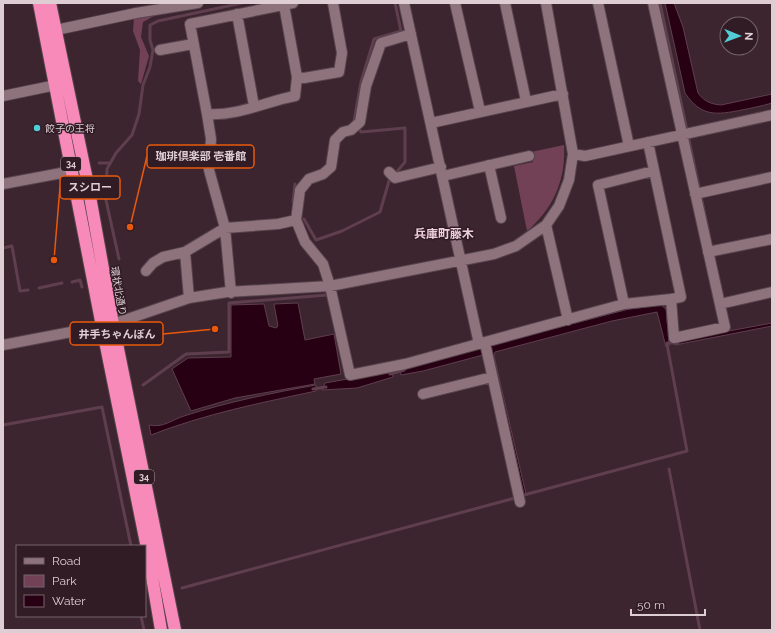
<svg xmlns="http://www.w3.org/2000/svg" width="775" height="633" viewBox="0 0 775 633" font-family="Raleway,'Noto Sans JP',sans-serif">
	<rect width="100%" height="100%" fill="#3c252f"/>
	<!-- green -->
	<path fill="#724156" d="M154,16L143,22L141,37L149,56L141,84L138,81L140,50L133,31L134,18Z
		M564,145C566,180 553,209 527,231L514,166L533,162L531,152Z"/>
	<!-- water -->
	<path fill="#280014" stroke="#5f3e4e" d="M665,3H674L683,27L698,93C704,101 710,104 721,105L772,94V103C762,106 752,108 742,110C716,115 701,117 685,93Z
		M298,303L305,340L334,334L341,374L314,379L315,384L235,398L191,411L172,369L188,358L231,357V305L264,304L269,326L276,328L278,326L274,304Z
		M661,305L666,309L669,342V346L666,347L657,312L612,321L495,352L494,356L526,494L524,495L490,345L629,309Z
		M772,323V326L675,345V341Z
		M481,347L483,355L423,371L401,375L399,368Z
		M392,371L393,377L357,388L322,390L325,383Z
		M316,385V391C260,403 205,414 151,435L149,425C164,428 171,420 184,416C227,402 272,393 316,385Z"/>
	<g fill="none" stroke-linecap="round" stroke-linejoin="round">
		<!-- stream -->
		<path stroke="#5f3e4e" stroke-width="3" d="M660,3L709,234
			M99,163H109
			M293,202L295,184
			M304,219L316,240L342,231L380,212L389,181L405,162V128L361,132L354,121L361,82L374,39L401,31L395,3
			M3,248L12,246L20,291L28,290
			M119,259L106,200L107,169L116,153L132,135L139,114L143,85L150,67L153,50L150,40V25L158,21L242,3
			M72,282L80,280L82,287
			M39,288L62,283
			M667,343H678
			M390,374L404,370
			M143,385L186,354L229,352V303L327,295
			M313,389L326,387
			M3,425L102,407L131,546
			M669,469L700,630
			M524,495L687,451L667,344
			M182,588L515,498
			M141,616L144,630"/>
		<!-- minor casing -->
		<g stroke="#57444c" stroke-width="12">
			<path id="minor" d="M404,3L479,344
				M455,3L480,111
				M505,3L526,101
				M598,3L629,146
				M237,14L254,106
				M56,30L136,13L198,3
				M160,50L193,44
				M297,77L304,78L339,72L342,53L333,3
				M3,96L56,85
				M207,114C236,117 267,101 295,96L297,77L284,5
				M431,123L563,94
				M648,142L681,297L671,299
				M573,154L585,156L772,115
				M489,165L501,218
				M389,172L395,178L441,167
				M443,176L529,156
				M3,184L72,171
				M695,194L772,177
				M296,220L305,242L323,264L330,286L350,375L405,364L624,304L671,299L674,338L725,327L653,3
				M546,225L568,320
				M185,252L189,298
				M708,252L772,239
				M146,271L153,263L163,257L185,252L225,228L278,224L296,220L300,190L309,179L323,174L331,167L335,140L343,132L351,130L360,122L366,86L381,43L411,34
				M231,293L225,228L209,170L211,139L207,114L190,24L293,3
				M624,304L598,185L653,171
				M720,304L772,292
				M485,343L520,502
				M3,345L113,324L189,298L227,292L330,286L494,254L516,246L546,225L559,206L569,180L573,154L546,3
				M423,394L492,377"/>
		</g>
		<!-- highway casing -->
		<g stroke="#57444c" stroke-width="14">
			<path id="highway" d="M39,3L102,326L148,553L161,630
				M50,3L87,180L113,324L175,630"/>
		</g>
		<!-- minor -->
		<use href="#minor" stroke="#8e737d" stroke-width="10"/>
		<!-- highway -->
		<use href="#highway" stroke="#f88aba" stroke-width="12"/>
	</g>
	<!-- markers -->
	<circle fill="#52ccd6" stroke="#311c25" stroke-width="1.5" cx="37" cy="128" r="4"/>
	<g text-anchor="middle" stroke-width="3" stroke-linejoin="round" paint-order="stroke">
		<!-- shield labels -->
		<g fill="#311c25" stroke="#aa99a0" stroke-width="1">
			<rect x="61" y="157" width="20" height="14" rx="3"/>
			<rect x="134" y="470" width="20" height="14" rx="3"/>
		</g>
		<g font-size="9" font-weight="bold" fill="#deced4">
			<text x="71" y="167">34</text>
			<text x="144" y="480">34</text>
		</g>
		<!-- poi labels -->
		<g font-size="10" fill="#deced4" stroke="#311c25" text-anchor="start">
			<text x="45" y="132">餃子の王将</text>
		</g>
		<!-- street labels -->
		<g font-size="10" fill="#deced4" stroke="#311c25">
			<text transform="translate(119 291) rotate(80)" y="4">環状北通り</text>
		</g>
		<!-- quarter labels -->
		<g font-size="12" font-weight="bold" fill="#eed0db" stroke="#311c25">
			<text x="444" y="238">兵庫町藤木</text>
		</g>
	</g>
	<!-- callouts -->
	<path fill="none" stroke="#e8590c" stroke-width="1.5" d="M130 227L147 156M54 260L60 187M215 329L163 334"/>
	<g fill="#e8590c" stroke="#311c25" stroke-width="1.5">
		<circle cx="130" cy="227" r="4"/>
		<circle cx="54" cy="260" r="4"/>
		<circle cx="215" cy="329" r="4"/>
	</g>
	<g fill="#311c25" stroke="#e8590c" stroke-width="1.5">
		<rect x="147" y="145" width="107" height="23" rx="4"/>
		<rect x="60" y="176" width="60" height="23" rx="4"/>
		<rect x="70" y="322" width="93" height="23" rx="4"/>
	</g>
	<g font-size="11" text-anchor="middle" font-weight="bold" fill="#deced4">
		<text x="201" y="160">珈琲倶楽部 壱番館</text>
		<text x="90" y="191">スシロー</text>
		<text x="117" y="338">井手ちゃんぽん</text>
	</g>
	<!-- border -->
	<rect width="775" height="633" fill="none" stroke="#deced4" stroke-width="8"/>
	<!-- legend -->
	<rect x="16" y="545" width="130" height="72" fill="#311c25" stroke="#76636b"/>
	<rect x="24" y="558" width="20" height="6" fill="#8e737d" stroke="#76636b"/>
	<text x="52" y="565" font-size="12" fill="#deced4">Road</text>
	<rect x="24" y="575" width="20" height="12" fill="#724156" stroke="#76636b"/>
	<text x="52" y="585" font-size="12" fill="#deced4">Park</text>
	<rect x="24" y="595" width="20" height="12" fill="#280014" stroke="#76636b"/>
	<text x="52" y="605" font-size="12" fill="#deced4">Water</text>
	<!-- north arrow -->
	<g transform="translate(739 36) rotate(91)"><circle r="19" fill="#311c25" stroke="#76636b"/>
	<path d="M0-3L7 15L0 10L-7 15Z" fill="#52ccd6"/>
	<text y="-6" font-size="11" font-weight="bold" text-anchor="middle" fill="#deced4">N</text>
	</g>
	<!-- scale -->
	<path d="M631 609v6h74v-6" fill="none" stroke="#deced4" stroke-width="2"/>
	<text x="637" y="609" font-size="12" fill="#deced4" stroke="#311c25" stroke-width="3" paint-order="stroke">50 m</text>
</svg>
